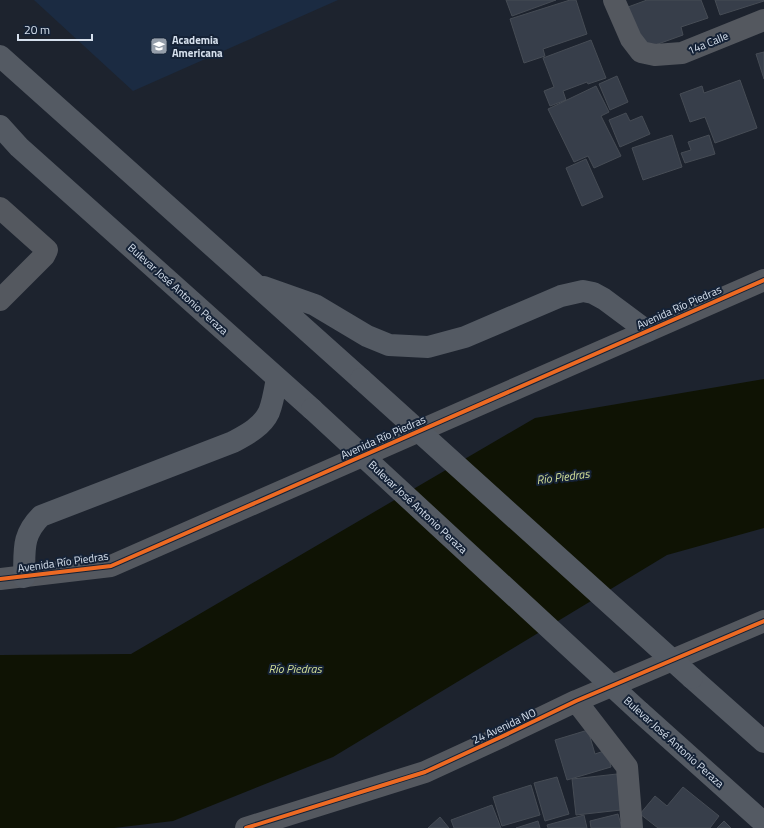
<svg xmlns="http://www.w3.org/2000/svg" width="764" height="828" viewBox="0 0 764 828" font-family="'Titillium Web',sans-serif">
	<rect width="100%" height="100%" fill="#1d232e"/>
	<!-- built -->
	<path fill="#1b2b42" d="M34,0H338L133,91Z"/>
	<!-- water -->
	<path fill="#0f1304" d="M764,379V528L667,555L333,757L173,821L114,828H0V655L131,654L535,418Z"/>
	<!-- building -->
	<path fill="#373e4a" stroke="#464c55" d="M506,0H556L512,16Z
		M570,0H576L587,34L543,49L545,56L524,63L510,19Z
		M647,0H701L708,18L681,27L683,35L644,49L628,7Z
		M715,0H764V1L720,15Z
		M591,40L606,78L588,84L587,82L563,91L566,100L550,106L544,91L554,87L543,58Z
		M764,52V79L756,54Z
		M617,76L628,102L610,110L599,84Z
		M740,80L757,128L715,143L705,117L690,122L680,94L702,86L704,93Z
		M596,86L609,112L601,116L621,156L594,168L588,156L574,162L548,109Z
		M626,113L630,121L642,116L650,134L620,147L609,120Z
		M672,135L682,167L643,180L632,148Z
		M709,135L715,154L685,163L681,153L691,150L688,142Z
		M586,159L603,197L582,206L566,168Z
		M588,730L595,754L607,750L611,767L567,780L555,740Z
		M617,774L621,810L576,815L572,779Z
		M557,777L569,814L545,821L534,783Z
		M531,785L540,815L502,826L493,797Z
		M683,787L719,816L710,828H658L640,814L655,796L667,806Z
		M492,805L501,828H454L451,820Z
		M618,814L622,828H591L590,821Z
		M584,815L587,828H548L547,825Z
		M440,817L449,828H428Z
		M538,821L540,828H516Z
		M724,821L731,828H717Z"/>
	<g fill="none" stroke-linecap="round" stroke-linejoin="round">
		<!-- minor -->
		<path stroke="#54585f" stroke-width="22" d="M614,0L631,39L641,52L655,55L682,53L764,20
			M0,208L47,250L44,256L0,300
			M0,579L111,566L764,280
			M576,701L627,767L632,828
			M246,828L425,772L501,737L576,701L764,621"/>
		<!-- major -->
		<path stroke="#545a63" stroke-width="22" d="M0,56L361,379
			M0,126L19,147L312,409
			M264,287L315,305L367,336L389,345L428,347L465,337L561,296L583,291L593,293L604,299L647,331
			M24,577C25,551 21,536 41,516L233,442C246,435 262,427 269,412C273,402 275,389 277,378
			M692,678L764,742
			M640,712L764,823"/>
		<!-- major-bridge -->
		<path stroke="#545a63" stroke-width="22" d="M361,379L692,678
			M312,409L640,712"/>
		<!-- cycleway casing -->
		<g stroke="#152236" stroke-width="6">
			<path id="cycleway" d="M0,579L111,566L764,280
				M246,828L425,772L501,737L576,701L764,621"/>
		</g>
		<!-- cycleway -->
		<use href="#cycleway" stroke="#ed6a23" stroke-width="4"/>
	</g>
	<!-- icons -->
	<defs>
		<g id="school-square" transform="scale(0.9)"><rect x="-9" y="-9" width="18" height="18" rx="4" fill="#959eaa" stroke="#152236"/><path d="M0-5L7-2L0 1L-7-2ZM-4 1L0 2.5L4 1V4Q0 6-4 4Z" fill="#fff"/></g>
	</defs>
	<g fill-rule="evenodd">
		<use href="#school-square" x="159" y="46"/>
	</g>
	<g text-anchor="middle" stroke-width="4" stroke-linejoin="round" paint-order="stroke">
		<!-- poi labels -->
		<g font-size="11" font-weight="bold" fill="#d6e0ed" stroke="#152236" text-anchor="start">
			<text x="172" y="44">Academia<tspan x="172" dy="13">Americana</tspan></text>
		</g>
		<!-- street labels -->
		<g font-size="11" fill="#d6e0ed" stroke="#152236">
			<text transform="translate(708 43) rotate(-22)" y="4">14a Calle</text>
			<text transform="translate(178 289) rotate(42)" y="4">Bulevar José Antonio Peraza</text>
			<text transform="translate(679 307) rotate(-24)" y="4">Avenida Río Piedras</text>
			<text transform="translate(383 437) rotate(-24)" y="4">Avenida Río Piedras</text>
			<text transform="translate(418 507) rotate(43)" y="4">Bulevar José Antonio Peraza</text>
			<text transform="translate(63 562) rotate(-8)" y="4">Avenida Río Piedras</text>
			<text transform="translate(504 726) rotate(-25)" y="4">24 Avenida NO</text>
			<text transform="translate(674 742) rotate(42)" y="4">Bulevar José Antonio Peraza</text>
		</g>
		<!-- water labels -->
		<g font-size="12" font-style="italic" fill="#d2df98" stroke="#152236">
			<text transform="translate(563 477) rotate(-7)" y="4">Río Piedras</text>
			<text x="295" y="673">Río Piedras</text>
		</g>
	</g>
	<!-- scale -->
	<path d="M18 34v6h74v-6" fill="none" stroke="#d6e0ed" stroke-width="2"/>
	<text x="24" y="34" font-size="12" fill="#d6e0ed" stroke="#152236" stroke-width="3" paint-order="stroke">20 m</text>
</svg>
